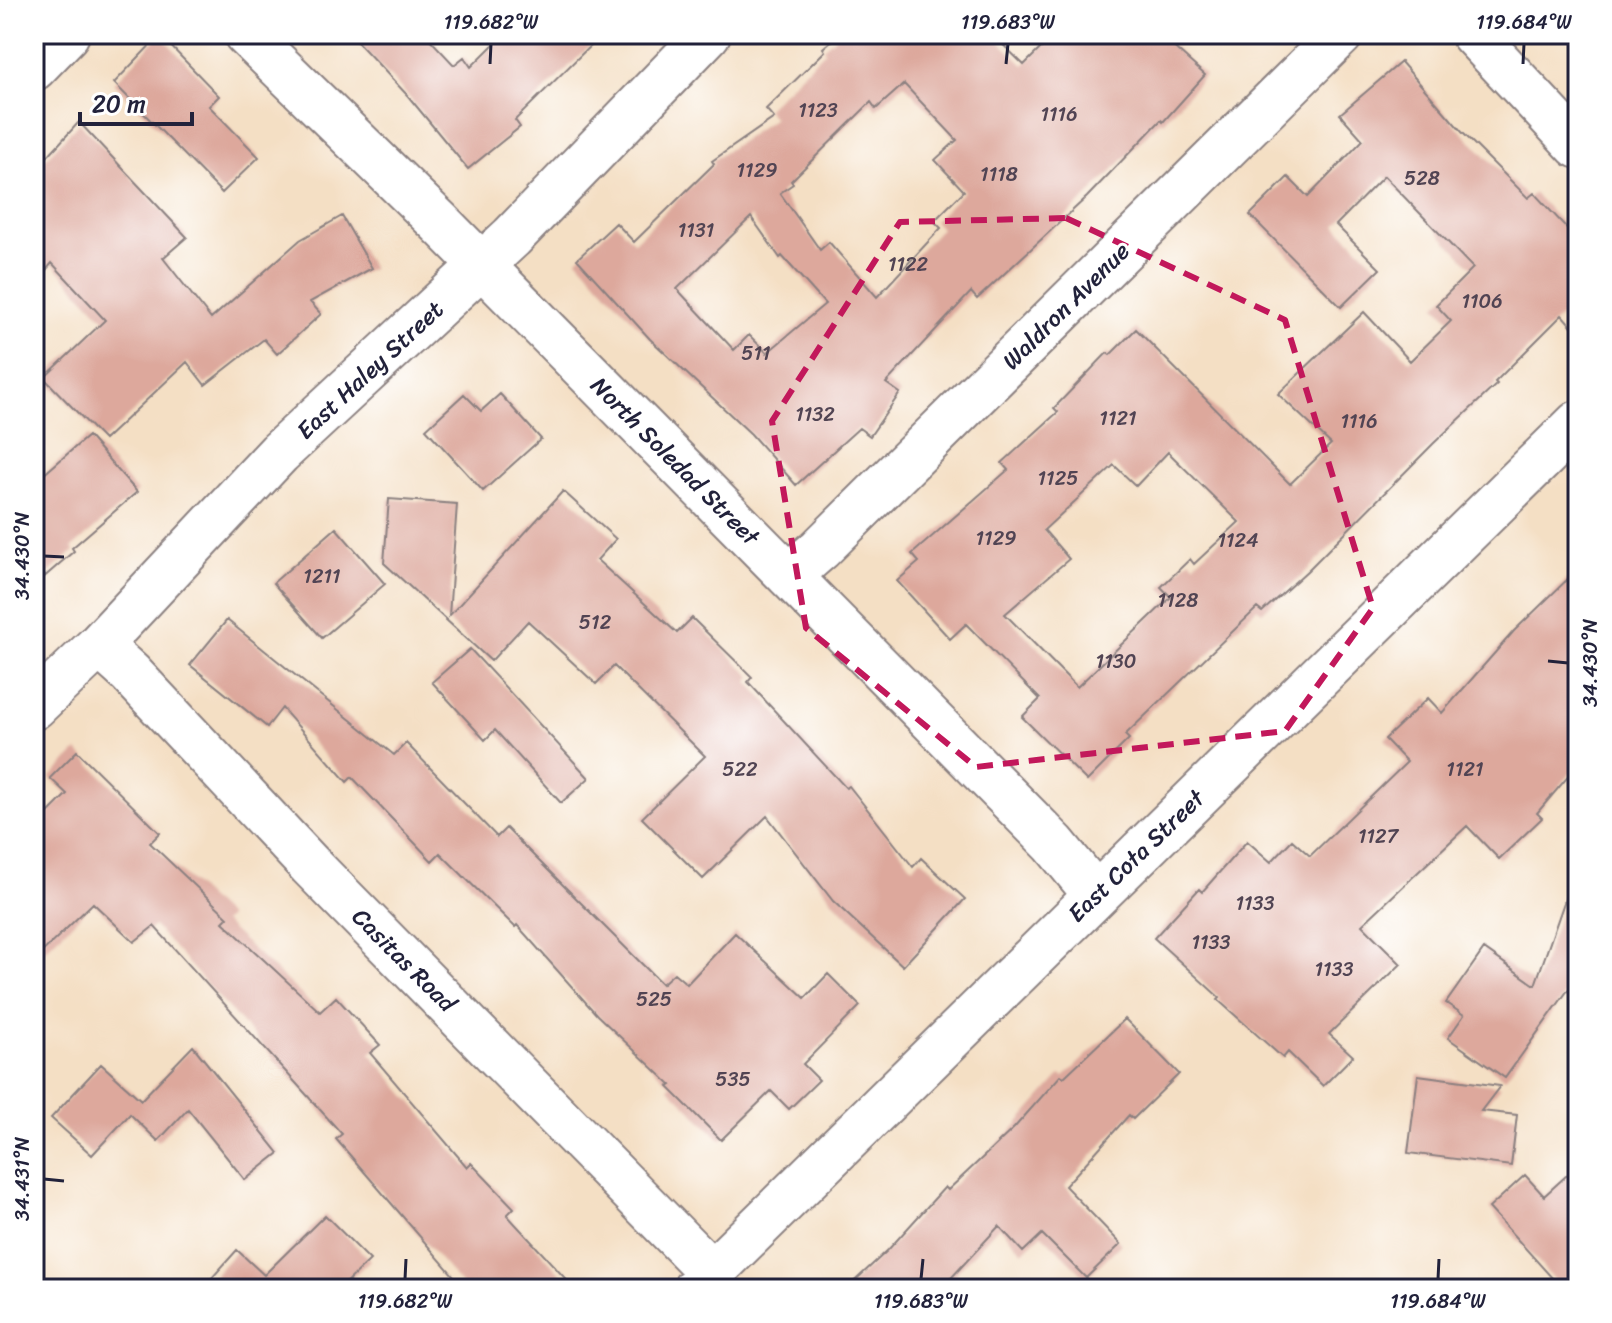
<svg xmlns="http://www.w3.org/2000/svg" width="1612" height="1323" viewBox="0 0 1612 1323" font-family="Sriracha,sans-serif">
	<rect width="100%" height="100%" fill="#fff"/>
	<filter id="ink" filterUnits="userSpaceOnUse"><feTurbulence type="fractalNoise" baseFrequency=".0125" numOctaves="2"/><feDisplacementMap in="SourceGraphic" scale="16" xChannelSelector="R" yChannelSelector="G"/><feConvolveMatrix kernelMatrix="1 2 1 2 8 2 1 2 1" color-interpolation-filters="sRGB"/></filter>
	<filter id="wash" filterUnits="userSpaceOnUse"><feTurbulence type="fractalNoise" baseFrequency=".006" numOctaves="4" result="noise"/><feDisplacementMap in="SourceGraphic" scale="32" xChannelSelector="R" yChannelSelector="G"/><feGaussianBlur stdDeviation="1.8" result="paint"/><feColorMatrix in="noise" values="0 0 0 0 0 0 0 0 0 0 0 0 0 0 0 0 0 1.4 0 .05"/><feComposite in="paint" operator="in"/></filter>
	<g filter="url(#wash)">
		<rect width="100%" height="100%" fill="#f4dfc4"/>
		<g id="blocks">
			<!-- building -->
			<path fill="#dda89c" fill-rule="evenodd" d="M350,34H425L454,65L464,57L471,67L504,34H602L515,120L520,127L468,169L408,96Z
				M839,34H992L1024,65L1055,34H1159L1205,75L1163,122L1161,120L1087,197L977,299L971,292L886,383L900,393L870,436L859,428L796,485L751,434L650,339L577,259L616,223L634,242L714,164L712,161L774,118L766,109L825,51L823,48ZM904,84L957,140L935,160L964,191L934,221L941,228L877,297L829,242L820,250L780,193L793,184L791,181L871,102L876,109ZM751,217L780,258L782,256L825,304L767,353L749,335L734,350L677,289Z
				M160,35L219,96L209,106L259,157L222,193L114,83Z
				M1401,62L1462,132L1528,198L1534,193L1578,240V333L1562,315L1495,382L1497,384L1434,443L1308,570L1262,612L1257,608L1125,735L1129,739L1087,781L1022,717L1040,699L966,624L950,639L897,581L919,562L912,554L1008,470L1002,463L1058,412L1054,408L1107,353L1110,355L1136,329L1290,484L1331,444L1278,394L1364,312L1410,361L1451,321L1436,305L1473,268L1384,176L1336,225L1380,269L1341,307L1250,215L1288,177L1308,197L1363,140L1340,114ZM1168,452L1239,522L1194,564L1190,559L1161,587L1171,597L1077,687L1005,614L1069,559L1044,530L1114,465L1136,486Z
				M79,122L187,237L163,258L211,319L300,240L342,216L372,268L310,302L321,314L277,354L264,339L205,385L187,362L104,440L44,378L105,320L52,263L34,284V171Z
				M464,394L481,411L500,394L541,439L483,491L426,429Z
				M88,436L137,492L72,548L74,551L34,586V483Z
				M563,491L616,539L597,560L677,633L692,618L752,677L748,682L846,788L849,786L913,867L921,858L965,899L903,966L833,901L767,816L703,879L642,818L705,756L614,666L596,684L528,621L491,661L384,563L389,499L457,504L449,616Z
				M336,528L385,584L322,638L273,583Z
				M1578,569V765L1537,813L1542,818L1499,859L1467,826L1362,925L1401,964L1329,1034L1353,1056L1323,1086L1288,1052L1283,1058L1218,1000L1220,998L1154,938L1199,889L1202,892L1247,841L1271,862L1292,840L1310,856L1407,762L1385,739L1428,698L1442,713L1514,631Z
				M227,620L394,755L406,743L497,837L506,828L662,984L674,973L687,984L735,933L805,998L828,974L860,1006L803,1064L819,1080L789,1109L771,1091L721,1140L668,1087L671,1085L597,1015L517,925L515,927L440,853L432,861L352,777L347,782L282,708L267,727L190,665Z
				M470,649L589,778L561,803L495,730L485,740L432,682Z
				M77,751L160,833L150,843L228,917L223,922L320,1012L336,997L380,1045L370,1053L467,1167L471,1163L514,1208L507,1215L575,1289H465L336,1139L342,1134L154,926L134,942L93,903L34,960V827L67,794L50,778Z
				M1574,874L1578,875V994L1568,990L1505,1078L1448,1038L1464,1015L1446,1003L1484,949L1535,985Z
				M1125,1019L1179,1074L1133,1119L1129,1115L1065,1186L1121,1244L1086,1278L1042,1234L1023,1252L999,1226L941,1289H846L888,1250L945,1187L948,1190L1014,1128L1061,1075L1064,1077Z
				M193,1046L279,1153L245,1180L188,1109L158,1141L130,1114L92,1155L51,1118L101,1064L141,1100Z
				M1418,1075L1500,1086L1481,1111L1517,1115L1511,1166L1408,1153Z
				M1578,1165V1289H1562L1489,1208L1525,1175L1544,1196Z
				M325,1215L370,1260L340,1289H202L237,1250L264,1275Z"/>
		</g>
	</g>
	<g filter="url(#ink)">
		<use href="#blocks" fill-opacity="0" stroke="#8b8080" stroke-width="2"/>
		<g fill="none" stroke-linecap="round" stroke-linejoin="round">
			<!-- minor casing -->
			<g stroke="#8b8080" stroke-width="48">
				<path id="minor" d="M246,34L440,223L1054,844L1096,895
					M1473,34L1578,146
					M34,68L67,34
					M789,576L820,549L1341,34
					M99,645L130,673L310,865L712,1273
					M34,707L99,645L279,453L512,237L708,34
					M695,1289L1578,423"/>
			</g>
			<!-- minor -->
			<use href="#minor" stroke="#fff" stroke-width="44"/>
		</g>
	</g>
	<!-- marked area -->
	<path fill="none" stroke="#c2185b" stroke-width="6" stroke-dasharray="16 10" stroke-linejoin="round" d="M1066,218L1285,320L1373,608L1285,731L976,767L806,628L772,421L900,222Z"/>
	<!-- ticks -->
	<path fill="none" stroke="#22223b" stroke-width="3" d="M490,64L491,44M1006,64L1008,44M1523,64L1524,44M44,556L64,557M1548,661L1568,663M44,1179L64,1181M405,1279L406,1259M921,1279L923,1259M1438,1279L1439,1259"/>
	<g text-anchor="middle" stroke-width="6" stroke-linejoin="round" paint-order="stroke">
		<!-- number labels -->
		<g font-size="20" fill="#514453">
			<text x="818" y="117">1123</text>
			<text x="1059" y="121">1116</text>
			<text x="757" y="177">1129</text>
			<text x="999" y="181">1118</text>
			<text x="1422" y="185">528</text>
			<text x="696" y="237">1131</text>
			<text x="908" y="271">1122</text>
			<text x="1482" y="308">1106</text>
			<text x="756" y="360">511</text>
			<text x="815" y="421">1132</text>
			<text x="1118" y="425">1121</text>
			<text x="1359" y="428">1116</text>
			<text x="1058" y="485">1125</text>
			<text x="996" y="545">1129</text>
			<text x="1238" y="547">1124</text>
			<text x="322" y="583">1211</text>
			<text x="1178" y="607">1128</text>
			<text x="595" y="629">512</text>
			<text x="1116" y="668">1130</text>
			<text x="740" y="776">522</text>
			<text x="1465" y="776">1121</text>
			<text x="1378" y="843">1127</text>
			<text x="1255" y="910">1133</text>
			<text x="1211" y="949">1133</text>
			<text x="1334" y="976">1133</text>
			<text x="654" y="1006">525</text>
			<text x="733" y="1086">535</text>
		</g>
		<!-- street labels -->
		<g font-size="24" fill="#22223b" stroke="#fff">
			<text transform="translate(1066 306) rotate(-45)" y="8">Waldron Avenue</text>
			<text transform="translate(370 370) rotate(-43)" y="8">East Haley Street</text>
			<text transform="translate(675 461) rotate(45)" y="8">North Soledad Street</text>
			<text transform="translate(1136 856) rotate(-44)" y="8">East Cota Street</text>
			<text transform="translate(404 960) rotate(45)" y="8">Casitas Road</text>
		</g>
	</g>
	<!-- margin -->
	<rect width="1612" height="1323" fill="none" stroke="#fff" stroke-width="88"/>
	<!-- scale -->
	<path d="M80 112v12h112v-12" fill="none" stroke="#22223b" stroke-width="4"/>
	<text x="92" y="112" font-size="24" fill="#22223b" stroke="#ffffff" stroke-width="6" paint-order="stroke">20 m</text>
	<rect x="44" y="44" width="1524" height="1235" fill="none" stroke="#22223b" stroke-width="3"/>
	<g font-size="20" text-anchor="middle" fill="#22223b">
		<text x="491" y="29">119.682°W</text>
		<text x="1008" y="29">119.683°W</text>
		<text x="1524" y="29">119.684°W</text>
		<text transform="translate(22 556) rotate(-90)" y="7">34.430°N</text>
		<text transform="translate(1590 663) rotate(-90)" y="7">34.430°N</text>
		<text transform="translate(22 1179) rotate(-90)" y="7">34.431°N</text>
		<text x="405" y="1308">119.682°W</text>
		<text x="921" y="1308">119.683°W</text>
		<text x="1438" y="1308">119.684°W</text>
	</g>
</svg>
